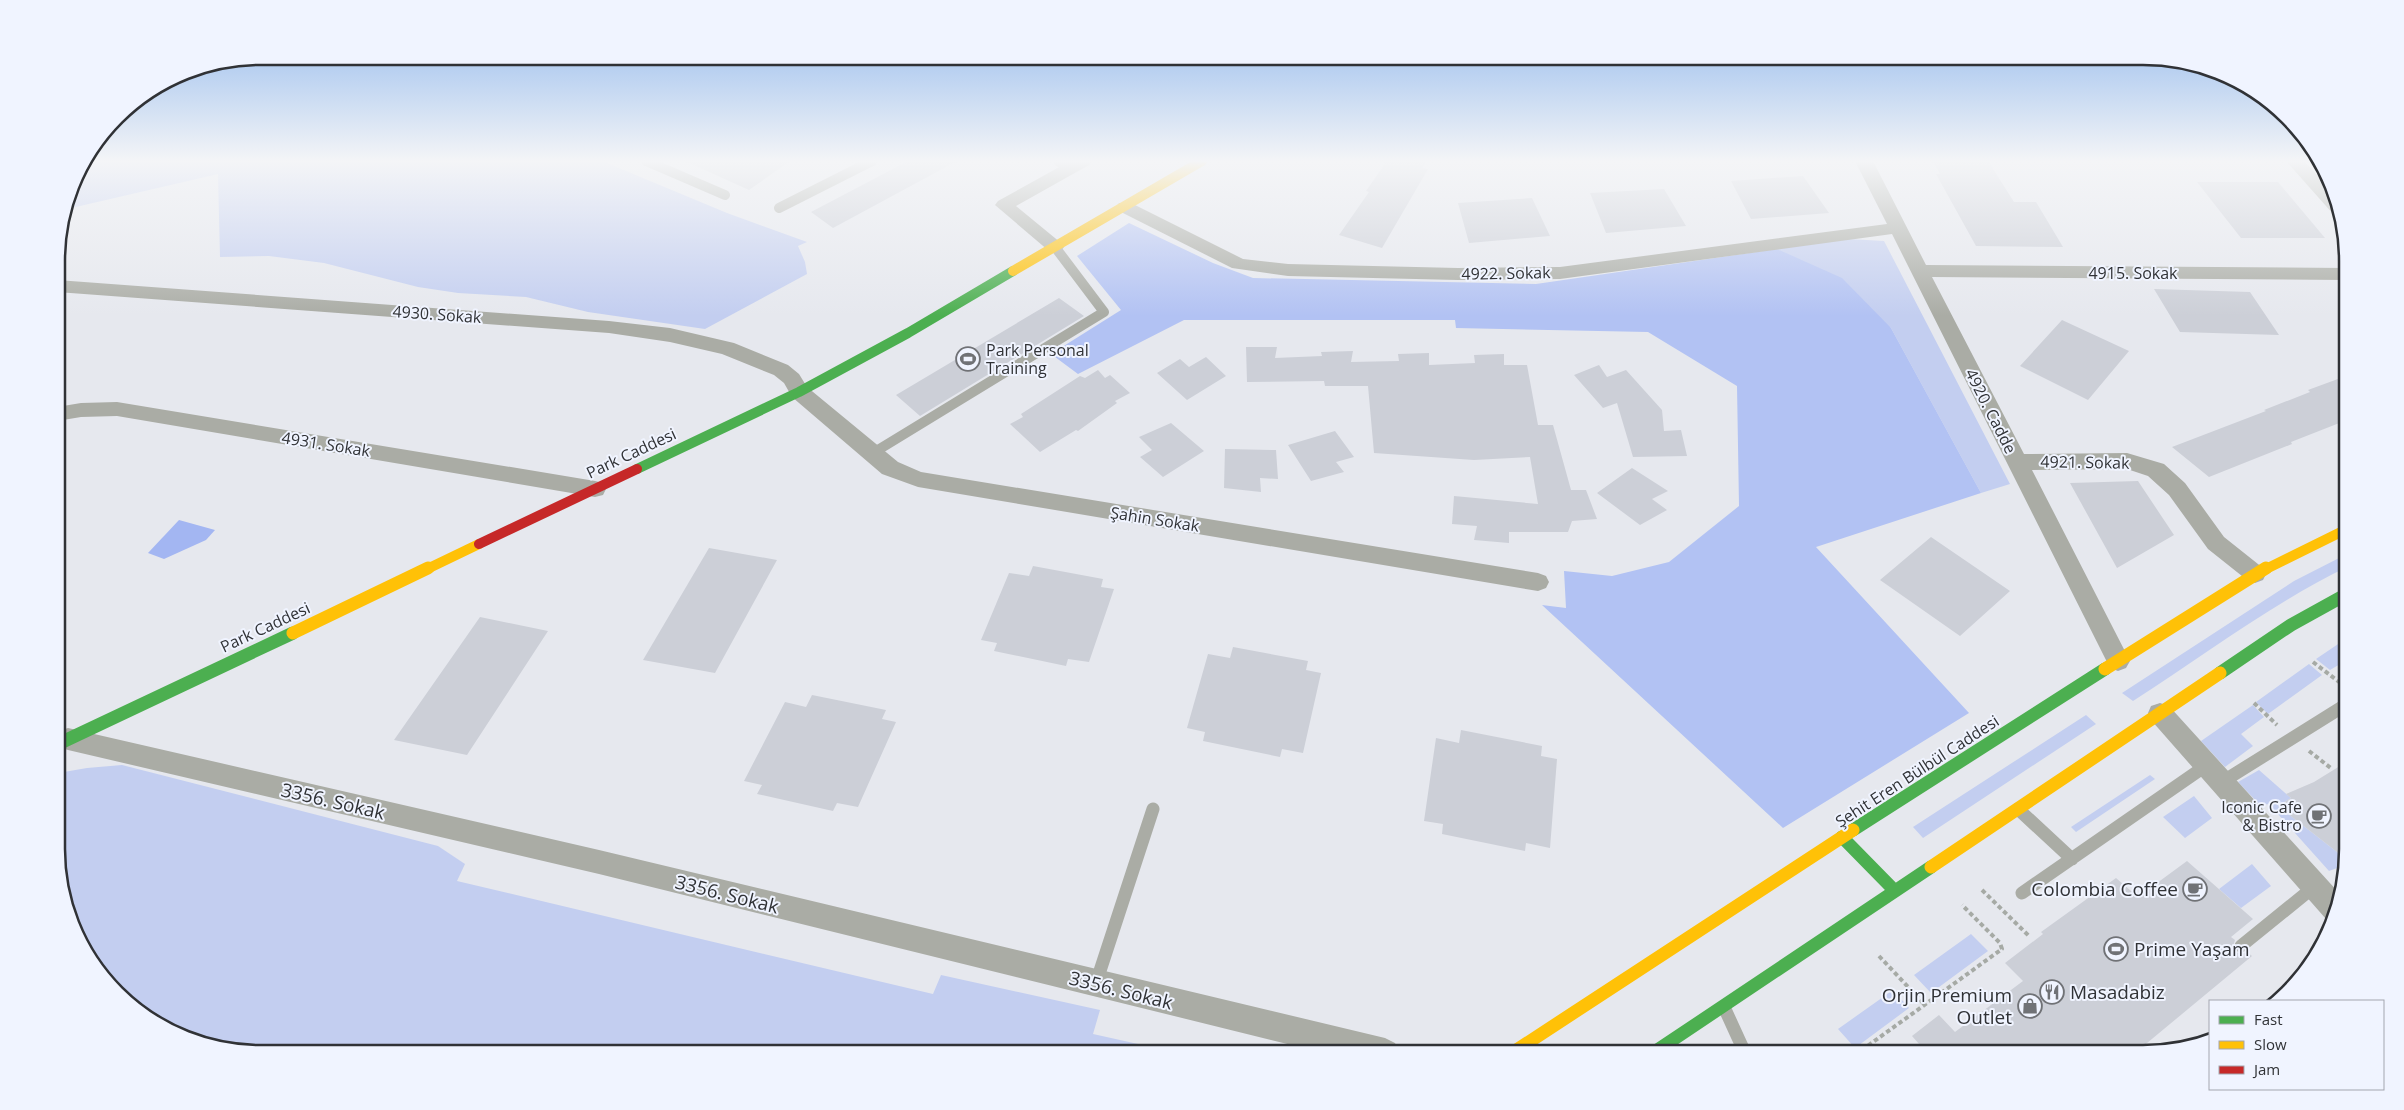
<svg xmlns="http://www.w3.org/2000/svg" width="2404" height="1110" viewBox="0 0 2404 1110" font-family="'Open Sans',sans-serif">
	<rect width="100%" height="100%" fill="#e6e8ee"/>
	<!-- green -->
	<path fill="#c3cef0" d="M85,161H602L727,213L807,242L798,246L805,262L807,274L705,329L588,312L526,297L458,293L418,287L324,263L269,256L220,257L218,174L67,209L77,170Z
		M1848,239L1884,241L2010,484L1981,493L1891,328L1777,249Z
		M2347,554V567C2271,604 2203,656 2133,701L2122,693L2294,581Z
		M2347,638V660L2330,670L2316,659Z
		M2309,664L2322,675L2268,714L2256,702Z
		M2253,705L2264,717L2241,734L2253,746L2225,767L2201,741Z
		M2086,715L2096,724L1923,838L1913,827Z
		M122,765L438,846L465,864L457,881L933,994L941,975L1100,1010L1093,1034L1183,1054H261L182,1038L136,1011L98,973L72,927L58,876V773L87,768Z
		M2259,770L2291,798L2278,806L2346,859L2343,874L2337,868L2329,871L2269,804L2260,805L2238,782Z
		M2150,775L2155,779L2076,832L2071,827Z
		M2194,796L2212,818L2185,838L2163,817Z
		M2252,864L2271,886L2241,908L2219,889Z
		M1971,934L1988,951L1931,993L1914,975Z
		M1893,990L1909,1008L1855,1048L1838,1029Z"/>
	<!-- forest -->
	<path fill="#b2c2f3" d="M1129,223L1213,263L1253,278L1536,284L1777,249L1842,278L1891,328L1981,493L1816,547L1969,713L1783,828L1542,605L1566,608L1564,571L1612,576L1669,562L1739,506L1737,386L1648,332L1456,328L1455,320H1184L1078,374L1051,354L1121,310L1077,256Z"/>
	<!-- water -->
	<path fill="#a3b6f2" d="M179,520L215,530L206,540L164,559L148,553Z"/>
	<!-- building -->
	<path fill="#cccfd7" d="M685,161H790L749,190Z
		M908,161H957L833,228L811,212Z
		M1387,161H1427L1422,168L1428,169L1382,248L1339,235L1369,192L1366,191Z
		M1933,161H1988L2014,202H2036L2063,247L1976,246L1936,174H1940Z
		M1803,176L1829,213L1751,219L1731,181Z
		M2197,182H2278L2325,238H2241Z
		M1664,189L1686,226L1606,233L1590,193Z
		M1532,198L1550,236L1469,243L1458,203Z
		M2154,289L2250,292L2279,335L2180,332Z
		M1059,298L1084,316L920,416L896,395Z
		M2062,320L2129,351L2088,400L2020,366Z
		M1246,347H1277L1275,358L1322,356L1321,352L1353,351L1351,362L1399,361L1398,354L1429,353V365L1475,363L1474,355L1504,354V365H1527L1538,425H1553L1571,490H1586L1597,519L1572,521L1568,532H1509V543L1474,540L1477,526L1452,524L1454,496L1538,504L1530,457L1474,460L1374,453L1368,386H1325L1324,381L1247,382Z
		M1206,357L1226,376L1187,400L1157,373L1180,359L1189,367Z
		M1599,365L1607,377L1626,370L1662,410L1664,431L1681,430L1687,456L1633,457L1617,403L1603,408L1574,375Z
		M1098,370L1105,378L1110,375L1130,393L1115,401L1117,403L1078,431L1076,430L1040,452L1010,424L1023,417L1021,414L1080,376L1085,378Z
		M2346,376L2347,420L2291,442L2292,444L2209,477L2172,447L2266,411L2264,410L2310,392L2308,390Z
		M1171,423L1204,451L1163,477L1140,457L1152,450L1139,437Z
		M1335,431L1354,457L1336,462L1344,472L1311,481L1288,445Z
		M1225,449L1276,450L1278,479L1260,478L1261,492L1224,488Z
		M1632,468L1668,491L1652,499L1667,510L1640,525L1597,493Z
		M2138,481L2174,535L2117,568L2070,483Z
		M1931,537L2010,591L1960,636L1880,580Z
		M709,548L777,560L715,673L643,660Z
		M1033,566L1103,579L1101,587L1114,589L1089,662L1068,659L1066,666L994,651L997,643L981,640L1009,573L1029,576Z
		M480,617L548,631L467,755L394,740Z
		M1233,647L1308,661L1306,670L1321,673L1303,753L1282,749L1280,757L1203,741L1205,732L1187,728L1208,654L1230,658Z
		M812,695L886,710L882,719L896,722L858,807L837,803L833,811L757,794L762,785L744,781L785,702L806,707Z
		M1461,730L1542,746L1541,756L1557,759L1550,848L1526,843L1525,851L1442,834L1443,824L1424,821L1436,738L1459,743Z
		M2348,761V849L2346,859L2278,806L2291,798L2286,794L2314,782Z
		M2187,861L2253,919L2231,937L2235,940L2233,947L2235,952L2242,954L2247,952L2252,956L2135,1053H1927L1912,1036L1939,1015L1955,1032L2023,981L2005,963L2043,934L2041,932L2116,878L2138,897Z"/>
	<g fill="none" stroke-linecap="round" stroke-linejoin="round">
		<!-- path -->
		<path stroke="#a6aaa5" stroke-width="4" stroke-dasharray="4.5 3" stroke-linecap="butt" d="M2313,662L2343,685
			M2254,703L2277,725
			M2309,751L2332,769
			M1982,890L2030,937
			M1879,956L1925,1005
			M1862,1050L2002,949L2000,943L1962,905"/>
		<!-- lane-far1 -->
		<path stroke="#aaaca5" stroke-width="10" d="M646,161L725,195
			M1058,161L1069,168
			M779,208L872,161
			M873,453L1104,312L1055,247"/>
		<!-- lane -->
		<path stroke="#aaaca5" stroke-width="13" d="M2222,782L2347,704
			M2018,809L2072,859
			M2022,893L2207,765
			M2241,946L2315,886
			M1096,983L1153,809
			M1724,1007L1745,1053"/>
		<!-- street -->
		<path fill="#aaaca5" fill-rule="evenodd" d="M1070,161H1092L1089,165L1016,206L1061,243L1064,247L1061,251L1055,253L1049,251L995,205L998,201Z
			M1855,161H1873L1926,265L2346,268V280L1932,277L2024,454L2127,453L2164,464L2185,483L2224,537L2263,568L2266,574L2263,580L2255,583L2247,580L2208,549L2169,495L2148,476L2127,469L2032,470L2130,661L2126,668L2118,671L2110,668L1892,234L1560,279L1458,280L1288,276L1232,268L1119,211L1116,207L1119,203H1131L1243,259L1288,264L1458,268L1560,267L1887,224Z
			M2286,161H2304L2336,195L2341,216L2334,215Z
			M57,280L609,321L670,328L734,343L788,365L799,374L807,387L898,462L921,472L1538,573L1546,576L1549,582L1546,588L1538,591L918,487L882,474L792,397L784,383L774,375L722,354L670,342L609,333L57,292Z
			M117,402L595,481L603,483L606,489L603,495L595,497L117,416L81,417L57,421V407L81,403Z
			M2160,703L2169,706L2339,893L2333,922L2326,919L2151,720L2148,713L2151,706Z
			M68,728L599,850L1385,1038L1395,1043L1400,1053L1328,1054L599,874L68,750L59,747V731Z"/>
		<!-- fast-far1 -->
		<path stroke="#4caf50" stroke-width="10" d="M637,469L799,392L908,333L1013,271"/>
		<!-- fast -->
		<path stroke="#4caf50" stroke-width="13" d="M2220,673L2291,625L2347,594
			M58,744L293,633
			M1853,830L2105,669
			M1842,837L1894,890
			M1653,1053L1931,867"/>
		<!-- slow-far1 -->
		<path stroke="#ffc107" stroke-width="10" d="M1013,271L1202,161
			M425,570L479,544
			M2264,570L2347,529"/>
		<!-- slow -->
		<path stroke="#ffc107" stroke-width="13" d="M293,633L428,568
			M2105,669L2266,568
			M1931,867L2220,673
			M1512,1053L1853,830"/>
		<!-- jam -->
		<path stroke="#c62828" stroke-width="10" d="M479,544L637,469"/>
	</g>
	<!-- sky -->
	<linearGradient id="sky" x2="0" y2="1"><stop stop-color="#8cb5ec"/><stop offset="0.51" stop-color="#f4f5f7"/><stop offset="1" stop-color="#f4f5f7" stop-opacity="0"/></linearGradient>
	<rect width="2404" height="316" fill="url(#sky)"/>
	<!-- icons -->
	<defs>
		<g id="stadium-ring" transform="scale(1.25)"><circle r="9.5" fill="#f0f4ff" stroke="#707276" stroke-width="1.5"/><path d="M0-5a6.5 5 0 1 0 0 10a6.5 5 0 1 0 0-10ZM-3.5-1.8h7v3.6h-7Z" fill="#707276"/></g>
		<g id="cafe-ring" transform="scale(1.25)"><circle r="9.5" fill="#f0f4ff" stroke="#707276" stroke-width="1.5"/><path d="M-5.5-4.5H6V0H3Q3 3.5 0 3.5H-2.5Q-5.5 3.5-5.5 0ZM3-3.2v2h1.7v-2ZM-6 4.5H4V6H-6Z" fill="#707276"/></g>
		<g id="restaurant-ring" transform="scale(1.25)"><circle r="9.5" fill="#f0f4ff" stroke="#707276" stroke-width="1.5"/><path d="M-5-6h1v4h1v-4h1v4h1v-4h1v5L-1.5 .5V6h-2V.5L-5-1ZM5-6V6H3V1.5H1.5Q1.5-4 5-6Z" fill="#707276"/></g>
		<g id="shop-ring" transform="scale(1.25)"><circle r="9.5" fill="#f0f4ff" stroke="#707276" stroke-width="1.5"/><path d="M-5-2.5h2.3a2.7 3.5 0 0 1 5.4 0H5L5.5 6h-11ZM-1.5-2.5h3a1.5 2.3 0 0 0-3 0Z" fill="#707276"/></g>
	</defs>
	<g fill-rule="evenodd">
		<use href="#stadium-ring" x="968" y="359"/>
		<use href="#cafe-ring" x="2319" y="816"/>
		<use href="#cafe-ring" x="2195" y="889"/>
		<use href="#stadium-ring" x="2116" y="949"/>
		<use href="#restaurant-ring" x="2052" y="992"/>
		<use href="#shop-ring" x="2030" y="1006"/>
	</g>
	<g text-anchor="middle" stroke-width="4" stroke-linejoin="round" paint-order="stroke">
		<!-- street labels -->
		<g font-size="16" fill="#303236" stroke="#f0f4ff">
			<text transform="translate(1506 273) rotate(-1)" y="6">4922. Sokak</text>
			<text x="2133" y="279">4915. Sokak</text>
			<text transform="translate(437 314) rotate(4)" y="6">4930. Sokak</text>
			<text transform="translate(1991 411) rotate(63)" y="6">4920. Cadde</text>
			<text transform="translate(326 444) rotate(9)" y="6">4931. Sokak</text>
			<text transform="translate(631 453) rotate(-25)" y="6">Park Caddesi</text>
			<text transform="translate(2085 462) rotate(1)" y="6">4921. Sokak</text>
			<text transform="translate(1155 519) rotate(9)" y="6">Şahin Sokak</text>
			<text transform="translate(265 627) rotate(-25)" y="6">Park Caddesi</text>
			<text transform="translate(1917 771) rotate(-33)" y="6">Şehit Eren Bülbül Caddesi</text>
		</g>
		<!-- poi labels -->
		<g font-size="16" fill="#303236" stroke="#f0f4ff" text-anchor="start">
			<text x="986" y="356">Park Personal<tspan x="986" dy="18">Training</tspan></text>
			<text x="2302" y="813" text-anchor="end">Iconic Cafe<tspan x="2302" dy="18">&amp; Bistro</tspan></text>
		</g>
		<!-- near-street labels -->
		<g font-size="19" fill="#303236" stroke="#f0f4ff">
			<text transform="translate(333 801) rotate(13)" y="7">3356. Sokak</text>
			<text transform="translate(727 894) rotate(14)" y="7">3356. Sokak</text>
			<text transform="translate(1121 990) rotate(14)" y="7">3356. Sokak</text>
		</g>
		<!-- near-poi labels -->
		<g font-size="19" fill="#303236" stroke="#f0f4ff" text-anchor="end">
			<text x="2178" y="896">Colombia Coffee</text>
			<text x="2134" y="956" text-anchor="start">Prime Yaşam</text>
			<text x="2070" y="999" text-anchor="start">Masadabiz</text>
			<text x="2012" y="1002">Orjin Premium<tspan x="2012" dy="22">Outlet</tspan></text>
		</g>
	</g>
	<!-- crop -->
	<path d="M0 0H2404V1110H0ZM261 65H2143A196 196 0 0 1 2339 261V849A196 196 0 0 1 2143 1045H261A196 196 0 0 1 65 849V261A196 196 0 0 1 261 65Z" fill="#f0f4ff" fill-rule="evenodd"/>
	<path fill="none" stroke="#303236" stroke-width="2.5" d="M261 65H2143A196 196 0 0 1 2339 261V849A196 196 0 0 1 2143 1045H261A196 196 0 0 1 65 849V261A196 196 0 0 1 261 65Z"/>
	<!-- legend -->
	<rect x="2209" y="1000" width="175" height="90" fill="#f0f4ff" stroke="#a3a6af"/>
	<rect x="2219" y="1016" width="25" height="8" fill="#4caf50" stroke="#a3a6af"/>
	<text x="2254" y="1025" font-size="15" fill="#303236">Fast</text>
	<rect x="2219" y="1041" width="25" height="8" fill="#ffc107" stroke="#a3a6af"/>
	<text x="2254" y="1050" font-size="15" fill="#303236">Slow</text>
	<rect x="2219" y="1066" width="25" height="8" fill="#c62828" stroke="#a3a6af"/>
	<text x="2254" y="1075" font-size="15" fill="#303236">Jam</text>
</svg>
